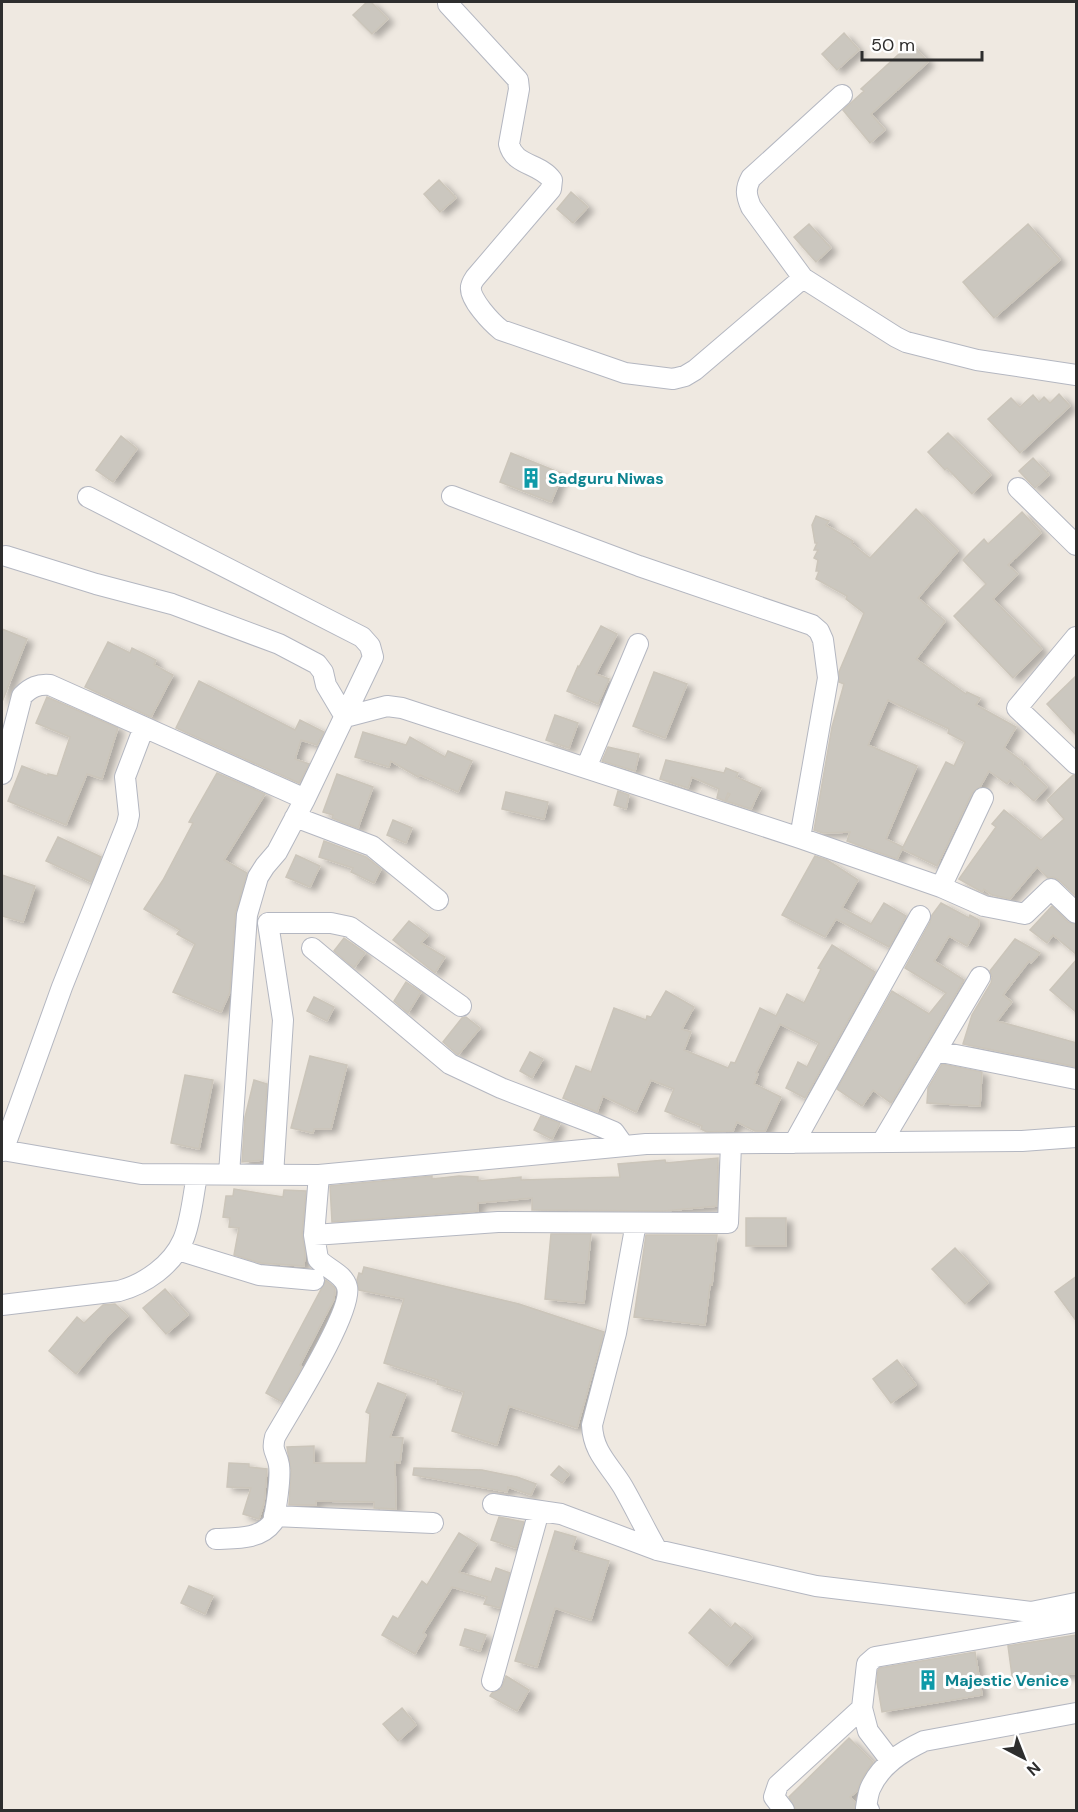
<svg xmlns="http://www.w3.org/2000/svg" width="1078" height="1812" viewBox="0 0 1078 1812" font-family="'DM Sans',sans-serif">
	<defs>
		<filter id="shadow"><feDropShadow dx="6" dy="4" stdDeviation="3" flood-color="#0004"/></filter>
	</defs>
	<rect width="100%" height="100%" fill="#efe9e1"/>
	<!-- building -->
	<path fill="#cbc7bf" stroke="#cbc5ba" stroke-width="1.5" fill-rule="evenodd" filter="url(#shadow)" d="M367,2H371L388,19L372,34L353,15Z
		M844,33L859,50L837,70L822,54Z
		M911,43L928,62L871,114L885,130L870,143L843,110L864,91L861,89Z
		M439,180L456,198L440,212L424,194Z
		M571,192L588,207L573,223L557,209Z
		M809,224L831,248L816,262L794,237Z
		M1028,224L1060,260L994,318L963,282Z
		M1059,394L1070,406L1020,453L988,419L1011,398L1020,407L1033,395L1039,402L1044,397L1050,403Z
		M948,433L991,475L972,494L947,468L945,470L928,452Z
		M121,436L137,449L113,482L96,470Z
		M511,453L563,474L551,502L500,482Z
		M1033,458L1049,475L1035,488L1019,471Z
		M916,509L958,551L918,598L945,621L916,659L966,694L967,692L980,698L976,705L1016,727L1004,748L1023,762L1022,764L1047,787L1034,801L1010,780L1007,784L989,771L980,787L972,793L937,866L902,849L897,859L847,841L850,832L823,833L814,830L832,727L844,684L839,682V672L864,613L846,599L847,596L816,579L819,571H816L818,560L814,558L818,550H814L817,543H815L812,525L816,516L829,521L826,525L853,541L852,544L870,558ZM888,700L949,729L948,733L965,742L954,766L946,762L902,849L903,847L886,839L917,766L868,745Z
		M1022,512L1041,533L1008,565L1018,574L993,599L1042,649L1013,678L954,616L986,584L963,560L984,539L988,544Z
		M601,626L617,634L596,674L609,679L598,704L567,691L578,666L579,667Z
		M2,629L27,639L2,702Z
		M108,642L130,653L132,648L156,660L154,665L173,675L151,717L85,687Z
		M654,672L687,684L665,738L633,726Z
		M1077,675V736L1047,704Z
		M199,681L295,730L300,720L324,732L317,745L301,740L295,759L309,764L299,783L176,728Z
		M47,697L118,728L102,779L87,774L66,825L8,801L22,766L48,776V774L57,776L70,737L36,723Z
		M555,715L578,723L569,748L546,740Z
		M363,732L406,745L410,737L445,757L448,751L472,761L458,792L420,775L418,777L391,761L389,767L355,757Z
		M608,747L639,754L635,771L602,761Z
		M666,760L724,773L726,768L738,773L736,777L761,788L751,809L726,801L730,794L728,793L725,801L717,798L719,789L692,777L688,788L660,779Z
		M217,773L265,794L224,860L247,873L235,914L230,992L221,1012L173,992L195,944L177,934L180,930L144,909L163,880L193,823L189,822Z
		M337,774L373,787L358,828L332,818L333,815L323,812Z
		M1073,775L1077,776V897L1059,880L1053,877L1048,878L1037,867L1010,899L992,895L984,889L982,892L959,879L996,827L992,824L1004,810L1041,840L1064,819L1047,800Z
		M618,791L629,795L626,809L614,805Z
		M506,792L548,802L544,819L502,809Z
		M393,820L412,828L406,843L387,835Z
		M58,837L101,857L91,882L46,861Z
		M324,841L366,857L381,869L374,883L351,872L353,868L319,857Z
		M296,855L320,866L310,887L286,877Z
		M815,856L827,860L858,880L842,908L871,924L884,903L906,916L889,947L836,919L825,937L782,915Z
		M2,875L35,886L23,922L2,916Z
		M941,903L969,918L970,915L979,920V925L967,946L949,936L934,961L964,980L891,1103L873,1090L862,1106L837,1089L892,991L929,1014L946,993L905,968L930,922L932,915Z
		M1052,906L1068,922L1077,925V955L1053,935L1047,943L1030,930Z
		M409,921L428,935L421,943L445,957L435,973L393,940Z
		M344,938L365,953L354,968L334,951Z
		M1015,939L1040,953L1031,963L1029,961L1003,995L1012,1002L997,1021L1077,1043V1067L963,1044L972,1015L991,983L992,977L990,971Z
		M832,945L875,972L805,1098L786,1088L798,1062L807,1067L819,1043L780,1024L756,1073L758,1074L754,1084L781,1097L765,1131H755L737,1122L733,1131L707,1132L701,1129L702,1126L665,1111L674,1089L651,1080L636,1112L603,1096L597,1112L563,1098L576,1066L591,1072L614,1008L646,1020L647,1016L651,1017L666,991L694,1007L682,1029L691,1032L684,1050L728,1068L731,1062L735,1063L760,1008L776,1016L787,994L804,1003L821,969L818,968Z
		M1077,959V1013L1050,990Z
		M406,982L421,992L408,1013L394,1001Z
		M314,997L334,1007L327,1021L307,1011Z
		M466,1017L480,1028L458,1055L443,1042L462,1018Z
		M530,1052L543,1059L532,1078L520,1071Z
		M310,1056L347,1065L331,1129H314L313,1133L291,1128Z
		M942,1064L982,1072L980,1106L927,1103L928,1088Z
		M185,1075L213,1080L199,1149L171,1143Z
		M254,1080L267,1084L262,1160L242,1162L245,1117Z
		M541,1116L560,1123L552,1139L534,1130Z
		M718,1158L717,1206L664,1211L532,1210V1198L478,1203V1211L332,1222L330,1186L432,1176V1179L459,1176L478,1177V1181L521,1177V1180L620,1177L618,1164L665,1160L666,1163Z
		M234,1189L283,1197L284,1190L306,1191L302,1234L305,1252L304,1266L261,1263L234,1255L239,1228L229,1227L230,1218L223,1217L226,1196H233Z
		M746,1218H786V1246H746Z
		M551,1234H591L584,1303L545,1299Z
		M646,1235H717L712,1285H710L705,1325L634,1317Z
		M955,1248L988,1283L965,1304L932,1269Z
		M364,1267L519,1304L604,1332L577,1428L509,1406L497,1445L452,1431L464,1392L437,1384L438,1380L384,1363L404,1299L359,1290L357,1280L359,1273L362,1274Z
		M1077,1276V1322L1055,1292Z
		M326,1280L335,1288L334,1299L300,1365L302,1367L282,1402L266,1393Z
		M165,1289L188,1315L166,1334L143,1308Z
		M115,1304L128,1316L106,1338L76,1374L49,1351L77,1317L84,1323L103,1305Z
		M897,1360L916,1385L891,1403L873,1379Z
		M378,1383L406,1394L390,1437L403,1438L400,1463L395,1462L396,1509L374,1508V1502L316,1501V1505H289L291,1470L287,1447L314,1446V1463H366L370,1414L366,1412Z
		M229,1463L249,1464V1467L267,1469L264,1503L259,1519L243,1514L251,1488L227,1487Z
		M559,1466L569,1474L562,1483L551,1475Z
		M414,1468L482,1470L517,1477L536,1484L531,1495L508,1487L507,1492L413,1475Z
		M499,1517L524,1522L516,1548L491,1540Z
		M555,1531L576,1537L572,1550L609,1561L591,1620L555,1608L537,1667L515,1661Z
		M459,1533L477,1544L459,1572L491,1582L496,1568L510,1573L500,1608L484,1604L487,1597L452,1587L423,1633L426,1635L415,1654L382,1635L393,1616L398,1619L422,1581L427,1585Z
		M189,1586L213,1596L205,1614L181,1603Z
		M710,1609L731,1628L735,1623L752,1637L727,1666L689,1633Z
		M465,1629L486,1635L480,1651L460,1645Z
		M1077,1635V1673L1013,1683L1008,1646Z
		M975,1652L982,1695L882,1712L877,1682L878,1670L880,1668Z
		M506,1676L529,1690L517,1711L490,1696L492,1693L501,1689Z
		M402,1708L416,1725L398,1741L383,1724Z
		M849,1738L873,1762L864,1775L857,1791L850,1797L855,1802V1810H796L789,1797Z"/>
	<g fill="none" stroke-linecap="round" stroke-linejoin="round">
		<!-- minor casing -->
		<g stroke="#b4b7c1" stroke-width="22">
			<path id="minor" d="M448,4L518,80L519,89L509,144C514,166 540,163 552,180L551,189L475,278C473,281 471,284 471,287C469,299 492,323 501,330L625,373L673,379L685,376L695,370L803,278
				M842,95L751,178C745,189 746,195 751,207L803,278L896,337L906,342L977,360L1076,375
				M1018,488L1076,545
				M452,496L639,566L812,625L819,631L823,640L828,678L800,838
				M88,497L362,637L370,646L373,657L305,799L277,852L265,866L258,877L247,915L229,1174
				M6,556L96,584L172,604L279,644L317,664L323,672L326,685L345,717
				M1076,637L1017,708L1076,764
				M345,717L387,706L402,708L800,838L941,887L983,798
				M586,768L638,644
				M2,774L22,696C31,687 38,684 50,685L305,799
				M295,817L372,846L438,900
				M941,887L984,906L1025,914L1051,889L1076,913
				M312,948L450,1064L501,1088L595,1124L614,1132L624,1146
				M936,1051L1076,1079
				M882,1142L980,977
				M794,1143L920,916
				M2,1150L141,1174L319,1175L646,1144L1022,1141L1076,1137
				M3,1151L62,987L127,824L129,815L125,777L144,727
				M273,1175L283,1020L268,923H331L350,927L461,1006
				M319,1175L314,1235L498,1222L728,1223L731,1144
				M636,1223L616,1333L592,1425C593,1453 610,1465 623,1487C635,1508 645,1529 657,1550
				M178,1250L259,1275L314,1280
				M2,1305L119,1291C145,1284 172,1265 183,1240C191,1222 193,1195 197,1176
				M493,1504L561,1514L657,1550L816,1586L1031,1612L1076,1603
				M274,1516L433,1523
				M216,1539C236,1538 260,1540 273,1522C276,1509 281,1478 279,1465C277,1452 271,1452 275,1437C289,1412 354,1310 347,1287C344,1274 327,1269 318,1259L314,1235
				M492,1681L539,1511
				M891,1761L868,1731L862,1708L867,1664L875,1657L1076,1622
				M784,1810L774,1797L778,1785L862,1708
				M869,1810L866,1808C867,1802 868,1794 870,1789C880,1765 903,1751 924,1741L1076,1713"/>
		</g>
		<!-- minor -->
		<use href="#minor" stroke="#fff" stroke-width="20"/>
	</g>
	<!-- icons -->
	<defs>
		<g id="building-bare" transform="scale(1.62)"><path d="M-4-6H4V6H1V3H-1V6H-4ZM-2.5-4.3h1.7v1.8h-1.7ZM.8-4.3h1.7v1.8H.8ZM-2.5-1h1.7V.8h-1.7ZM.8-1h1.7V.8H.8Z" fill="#0f9aa8" stroke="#fff" stroke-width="2.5" paint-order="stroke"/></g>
	</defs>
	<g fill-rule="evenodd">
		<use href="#building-bare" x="531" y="478"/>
		<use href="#building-bare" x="928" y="1680"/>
	</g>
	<g text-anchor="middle" stroke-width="6" stroke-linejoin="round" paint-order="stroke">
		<!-- culture labels -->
		<g font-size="16" font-weight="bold" fill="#0d838f" stroke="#fff" text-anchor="start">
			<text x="548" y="484">Sadguru Niwas</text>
			<text x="945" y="1686">Majestic Venice</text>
		</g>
	</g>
	<!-- border -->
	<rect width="1078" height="1812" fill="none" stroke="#2e2e2e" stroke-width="6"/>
	<!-- north arrow -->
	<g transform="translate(1024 1758) rotate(138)" stroke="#ffffff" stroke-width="4.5" paint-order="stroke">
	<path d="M0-4.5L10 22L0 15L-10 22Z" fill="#2e2e2e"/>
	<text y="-9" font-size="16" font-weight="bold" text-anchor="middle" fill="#2e2e2e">N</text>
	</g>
	<!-- scale -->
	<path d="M862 51v9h120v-9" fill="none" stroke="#2e2e2e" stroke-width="3"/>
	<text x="871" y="51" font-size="18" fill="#2e2e2e" stroke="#ffffff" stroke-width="4.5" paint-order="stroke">50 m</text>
</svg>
